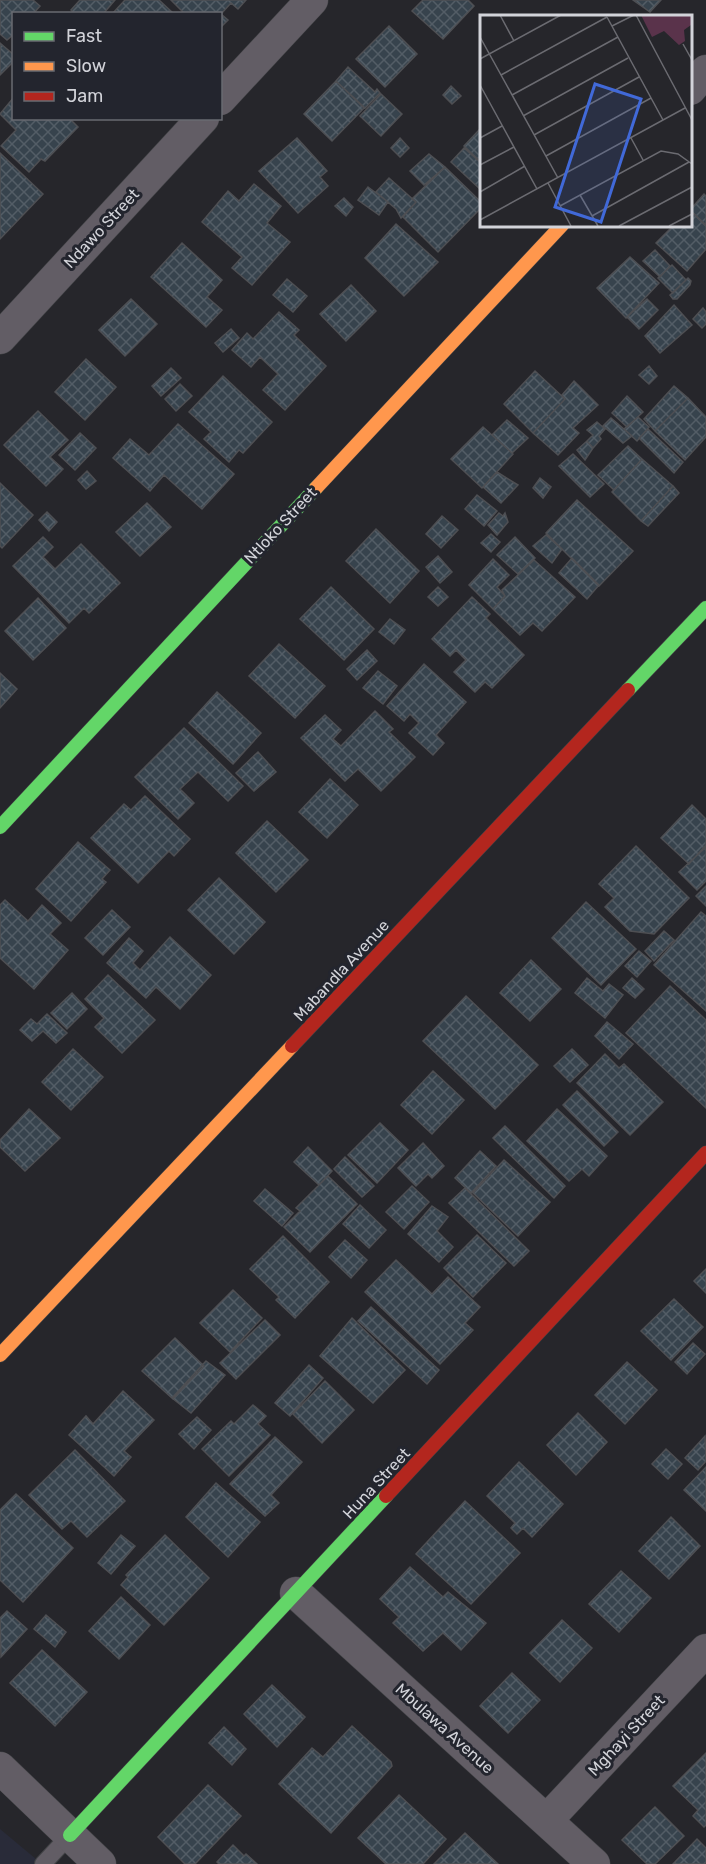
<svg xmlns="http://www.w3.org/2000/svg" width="706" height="1864" viewBox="0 0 706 1864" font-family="Rubik,sans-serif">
	<defs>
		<pattern id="building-cross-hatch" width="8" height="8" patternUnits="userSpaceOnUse" patternTransform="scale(1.5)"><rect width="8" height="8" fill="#37434d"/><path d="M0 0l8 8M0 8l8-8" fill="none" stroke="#535d66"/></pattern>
	</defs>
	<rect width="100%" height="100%" fill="#26262b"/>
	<!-- built -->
	<path fill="#292b39" d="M0,1829L42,1864H0Z"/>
	<!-- building -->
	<path fill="url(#building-cross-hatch)" stroke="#4e4f53" stroke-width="1.5" d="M0,0H33L40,6L33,14H14V34L7,40L0,34Z
		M80,0H115L103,14H75L71,10Z
		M125,0H159L174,14H112Z
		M171,0H246L238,9L231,3L221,14L228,20L220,28V14H185Z
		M423,0H468L474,6L443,39L412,11Z
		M633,0H661L650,12Z
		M389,26L417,54L385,87L356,59Z
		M0,43L14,55V61L0,75Z
		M348,67L375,92L377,89L380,93L365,108L336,81Z
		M336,81L364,108L332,141L304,114Z
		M451,86L461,96L452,104L443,95Z
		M381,94L402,114L381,136L360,116Z
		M14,97V118H69L78,127L45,161L41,159L29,172L1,146L16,130L0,114Z
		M481,128V162L464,146Z
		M297,138L327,171L320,177L328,186L298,213L259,171Z
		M400,138L409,148L400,157L391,148Z
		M464,148L481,163L480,189L451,162Z
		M0,153L43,194L0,239Z
		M429,154L445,167L424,185L410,171Z
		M445,167L481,202V208L438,252L403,217L416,202L412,199Z
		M389,178L416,202L401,218L396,209L376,192Z
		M254,184L281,206L267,223L290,242L252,285L232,268L242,257L202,222L228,191L239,201Z
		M368,187L388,202L379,215L358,200Z
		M704,194L706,196V225L690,210Z
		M344,198L353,207L346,216L335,206Z
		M690,210L706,226V249L687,271L656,243L674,225H690Z
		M396,224L438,262L404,296L365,258Z
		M182,243L222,280L207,297L222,310L206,327L151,277Z
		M655,250L670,266L660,277L643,261Z
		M630,257L659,283L626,318L597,288Z
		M672,265L686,280L673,293L658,278Z
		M688,278L691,281L690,285L677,299H673L670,295Z
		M287,279L307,296L293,312L273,295Z
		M351,285L376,311L346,341L320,314Z
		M131,299L157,324L125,356L99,330Z
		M647,299L658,310L639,329L627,317Z
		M674,305L692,325L660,353L645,336Z
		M703,308L706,312V324L702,328L693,319Z
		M279,312L299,330L294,335L326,366L285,410L263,390L278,374L260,357L251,367L232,350L247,333L253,339Z
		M231,329L239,338L223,352L215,343Z
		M86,359L116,387L85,420L55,392Z
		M649,366L657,376L649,384L639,375Z
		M171,368L181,378L161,396L152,386Z
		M535,371L565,399L533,433L504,404Z
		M223,376L272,422L243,453L239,450L229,462L204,439L211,432L189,412Z
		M574,381L598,405L573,428L579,433L558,455L533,433L565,399L562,395Z
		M180,384L192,396L176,411L165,399Z
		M674,386L688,398L655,431L644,419Z
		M627,396L643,412L627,427L612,413Z
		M688,398L706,417V437L685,460L655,431Z
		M38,411L68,440L50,457L63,469L46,486L4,445Z
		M638,417L649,427L637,441L624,429Z
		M611,418L632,436L623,443L603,426Z
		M507,420L528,438L512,453L492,435Z
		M597,422L605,429L599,436L601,439L593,448L587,441L593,435L587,430Z
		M178,424L234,474L202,509L164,475L150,491L113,458L130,439L149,455Z
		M483,427L513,454L482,488L451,459Z
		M648,429L683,462L674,473L639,438Z
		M80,433L96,448L75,470L59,455Z
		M587,441L593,448L585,460L577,450Z
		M628,446L642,459L614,490L598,475Z
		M573,454L604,484L590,497L559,466Z
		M642,459L673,486L641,521L612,492Z
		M87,471L96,481L86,489L78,480Z
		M497,472L518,485L501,503L483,487Z
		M540,478L551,487L543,498L533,488Z
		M0,483L33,515L2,548L0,546Z
		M673,486L679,493L648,526L641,521Z
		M477,495L497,511L484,526L465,509Z
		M577,500L633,551L599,586L546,533Z
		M147,503L171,527L140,556L116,532Z
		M47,512L57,522L49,531L39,520Z
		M499,513L503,516L505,513L508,522L497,535L488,525Z
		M442,516L458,530L441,548L426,534Z
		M376,529L419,571L390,603L346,561Z
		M491,534L500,542L491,552L481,543Z
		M546,535L562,549L552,563L533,546Z
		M43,537L53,547L43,557L55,569L81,544L120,583L89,613L84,608L69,623L13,566Z
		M515,537L535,558L518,574L497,555Z
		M438,556L452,572L440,583L426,567Z
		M572,558L599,585L587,599L559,573Z
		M493,559L509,575L497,587L505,596L493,609L469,585Z
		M534,560L575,597L542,631L533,623L520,635L493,609L505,596L502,590Z
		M331,587L374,629L344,660L300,619Z
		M438,587L448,597L438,606L428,597Z
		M472,597L490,614L486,618L524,655L492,688L485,682L475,692L454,672L466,660L456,650L450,656L432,639Z
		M38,598L66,628L33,660L5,631Z
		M390,619L405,630L394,644L379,632Z
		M279,644L325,686L295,718L249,676Z
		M367,650L377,661L357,680L347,669Z
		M424,664L466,702L436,735L444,743L433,755L409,733L419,723L410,714L404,721L387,706Z
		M378,671L397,686L383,704L363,688Z
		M0,673L17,689L0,708Z
		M217,692L261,733L233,764L189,723Z
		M375,711L393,729L389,732L415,757L381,791L358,769L345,781L301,738L325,715L341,730L333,739L341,746Z
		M184,728L243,786L228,801L198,772L180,789L194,803L178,819L135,777Z
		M258,752L276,772L254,791L236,773Z
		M330,779L358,805L327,838L299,812Z
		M145,796L190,839L174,856L169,851L138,883L91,838L124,804L131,810Z
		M692,805L706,819V845L689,864L661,838Z
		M267,821L308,860L276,892L236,853Z
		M78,842L110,870L102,879L106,882L71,921L36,889Z
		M636,846L689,898L654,934L630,931L605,907L614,898L599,884Z
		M706,847V881L697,890L679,872Z
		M219,878L265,922L234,954L188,910Z
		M706,886V906L696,896Z
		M5,900L28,921L42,905L61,923L50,934L68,950L34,989L0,958V905Z
		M586,902L636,949L601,985L552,938Z
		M112,910L130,927L103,955L85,938Z
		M701,912L706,916V1011L654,965Z
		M664,931L674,940L654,961L645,951Z
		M170,937L211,975L180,1009L156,987L146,998L107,963L129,938L143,951L133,963L140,970Z
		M639,951L651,961L637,977L625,966Z
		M531,960L561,989L530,1021L500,993Z
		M108,975L155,1020L122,1053L95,1027L104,1018L85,999Z
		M587,978L603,991L609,984L623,995L605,1018L575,993Z
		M632,978L644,989L635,998L623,988Z
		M670,986L706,1020V1108L626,1033Z
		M72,993L87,1009L67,1029L51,1013Z
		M466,996L538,1065L495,1109L423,1041Z
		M47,1014L67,1033L56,1043L43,1031L32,1041L20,1030L31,1019L37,1024Z
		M607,1022L633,1044L619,1059L595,1036Z
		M73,1049L103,1077L71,1110L42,1082Z
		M572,1049L588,1065L570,1082L554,1066Z
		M605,1054L619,1068L624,1064L663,1102L630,1135L577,1083Z
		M433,1071L464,1100L432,1134L401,1105Z
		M577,1091L618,1132L604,1146L563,1105Z
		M29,1109L60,1138L25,1171L0,1147V1140Z
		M557,1109L607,1156L589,1176L582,1169L569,1181L527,1141Z
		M380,1123L408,1150L377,1183L348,1155Z
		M505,1126L565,1186L554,1198L493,1138Z
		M423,1143L444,1166L432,1178L428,1174L416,1186L398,1168Z
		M308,1147L332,1171L319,1185L294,1162Z
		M480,1151L496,1166L471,1193L455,1178Z
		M345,1157L374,1186L362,1197L334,1169Z
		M504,1160L550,1202L518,1236L473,1193Z
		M328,1176L357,1204L310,1252L284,1227L300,1211L296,1208Z
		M412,1186L429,1202L404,1229L386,1212Z
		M465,1188L529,1251L514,1266L449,1203Z
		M265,1189L293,1213L282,1226L254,1201Z
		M360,1205L386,1230L369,1248L343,1224Z
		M432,1206L448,1217L437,1231L453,1247L439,1262L408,1234Z
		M477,1235L506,1263L473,1297L444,1268Z
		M283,1236L329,1282L295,1318L276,1300L279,1297L250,1269Z
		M345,1240L367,1260L351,1278L329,1257Z
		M396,1260L432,1294L448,1277L480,1307L465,1323L473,1330L440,1364L365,1292Z
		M706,1269V1293L694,1281Z
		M233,1290L262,1318L230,1352L200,1323Z
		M674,1299L703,1327L671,1360L641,1331Z
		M371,1307L439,1370L427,1384L358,1321Z
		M352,1318L405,1370L373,1403L320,1356Z
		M265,1320L280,1335L236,1379L220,1363Z
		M175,1338L204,1366L173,1399L142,1371Z
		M693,1343L705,1354L687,1374L675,1362Z
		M206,1361L225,1375L191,1413L172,1398Z
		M627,1362L657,1390L625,1424L595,1395Z
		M309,1365L323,1378L290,1416L275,1403Z
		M325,1381L354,1410L322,1443L293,1414Z
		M123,1391L154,1420L124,1451L131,1457L114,1476L69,1435L86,1416L93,1424Z
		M253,1405L266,1416L258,1424L270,1435L229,1476L202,1449L231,1421L234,1424Z
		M578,1413L607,1442L576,1475L547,1445Z
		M197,1417L211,1430L194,1449L179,1434Z
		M705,1436L706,1461L698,1470L685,1458Z
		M275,1437L302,1462L271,1495L279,1503L265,1516L230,1484Z
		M666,1449L682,1464L668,1479L652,1464Z
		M75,1450L125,1501L87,1537L71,1521L62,1529L29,1495Z
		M519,1462L563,1504L532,1537L523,1528L517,1534L511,1528L515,1523L487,1496Z
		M706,1467V1511L684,1490Z
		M216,1483L260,1522L228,1557L186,1517Z
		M16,1494L73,1548L23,1602L0,1580V1510Z
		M465,1501L520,1553L471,1604L416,1554Z
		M671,1517L700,1546L669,1579L639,1551Z
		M121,1535L135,1546L111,1574L98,1563Z
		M165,1535L209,1578L164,1625L121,1585L128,1577L126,1575Z
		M410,1567L443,1597L448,1592L486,1623L461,1650L443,1633L423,1651L393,1623L399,1617L380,1599Z
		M621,1571L651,1598L619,1632L589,1604Z
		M121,1597L150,1625L119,1659L89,1631Z
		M7,1611L27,1629L1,1657L0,1618Z
		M46,1615L66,1632L55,1647L34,1629Z
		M562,1620L592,1648L560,1682L530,1653Z
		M42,1650L87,1692L55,1726L10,1683Z
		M512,1673L540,1700L508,1733L480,1706Z
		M272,1685L305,1717L277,1747L244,1714Z
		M352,1726L391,1762L392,1766L331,1833L279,1784L312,1748L323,1757Z
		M224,1727L246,1749L232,1765L209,1743Z
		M706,1753V1825L704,1827L693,1816L698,1810L673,1786Z
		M208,1785L241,1816L195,1864H185L158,1837Z
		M399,1795L446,1839L423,1864H386L358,1838Z
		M655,1807L684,1836L655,1864H647L622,1840Z
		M465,1833L498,1864H434Z
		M697,1839L706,1848V1864H673Z
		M233,1845L244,1856L246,1854L257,1864H219L217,1862Z"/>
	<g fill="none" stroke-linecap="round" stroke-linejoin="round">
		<!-- lane casing -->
		<g stroke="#424346" stroke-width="18">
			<path id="lane" d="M43,1864L70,1835"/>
		</g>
		<!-- street casing -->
		<g stroke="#424346" stroke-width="33">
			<path id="street" d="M690,89L706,71
				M220,99L312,0
				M0,338L203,118
				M296,1593L594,1864
				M0,1768L100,1864
				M547,1820L706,1650"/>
		</g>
		<!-- fast casing -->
		<g stroke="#424346" stroke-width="15">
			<path id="fast" d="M628,690L706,608
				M0,827L316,488
				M70,1835L386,1496"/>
		</g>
		<!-- slow casing -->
		<g stroke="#424346" stroke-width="15">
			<path id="slow" d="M316,488L562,225
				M0,1355L292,1046"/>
		</g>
		<!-- jam casing -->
		<g stroke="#424346" stroke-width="15">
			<path id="jam" d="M292,1046L628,690
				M386,1496L706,1153"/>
		</g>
		<!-- lane -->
		<use href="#lane" stroke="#625d65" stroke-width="16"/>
		<!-- street -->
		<use href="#street" stroke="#625d65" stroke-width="32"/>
		<!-- fast -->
		<use href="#fast" stroke="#63d668" stroke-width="14"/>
		<!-- slow -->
		<use href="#slow" stroke="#ff974d" stroke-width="14"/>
		<!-- jam -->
		<use href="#jam" stroke="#b3261e" stroke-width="14"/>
	</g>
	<g text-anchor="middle" stroke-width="6" stroke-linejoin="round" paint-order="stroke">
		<!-- street labels -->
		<g font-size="16" fill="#d2d3d9" stroke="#23252e">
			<text transform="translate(101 228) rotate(-47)" y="6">Ndawo Street</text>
			<text transform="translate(280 525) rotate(-47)" y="6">Ntloko Street</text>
			<text transform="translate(341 970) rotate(-47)" y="6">Mabandla Avenue</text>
			<text transform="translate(376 1483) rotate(-47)" y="6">Huna Street</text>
			<text transform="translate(445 1728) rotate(42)" y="6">Mbulawa Avenue</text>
			<text transform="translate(626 1735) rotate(-47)" y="6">Mghayi Street</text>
		</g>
	</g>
	<!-- overview -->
	<g transform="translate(480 15)">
		<rect width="212" height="212" fill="#26262b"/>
		<path d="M161,0H211V10L204,15L205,26L199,30L184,16L172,22Z" fill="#5a334b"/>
		<path fill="none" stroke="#6b6b71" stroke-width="1.5" d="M20,0L34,26M156,0L212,105M127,2L183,105M132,11L154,0M0,22L78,163M203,29L212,45M0,44L81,0M21,60L127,2M0,70L57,174M32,80L138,22M43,101L148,43M54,120L159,62M0,123L22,111M151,123L163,145M66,141L171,83M0,150L34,132M68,168L91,211M0,177L45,151M100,180L118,211M80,191L181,136L198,139L212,149M112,201L209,147M0,205L205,93M139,211L212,172M189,211L212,199"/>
		<path fill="#4169d8" fill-opacity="0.15" stroke="#4169d8" stroke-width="3" d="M115,69L161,84L121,207L75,192Z"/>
		<rect width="212" height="212" fill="none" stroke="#d2d3d9" stroke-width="3"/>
	</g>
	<!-- legend -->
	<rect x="12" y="12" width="210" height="108" fill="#23252e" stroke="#696b72" stroke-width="1.5"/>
	<rect x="24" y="32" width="30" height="9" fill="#63d668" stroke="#696b72" stroke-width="1.5"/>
	<text x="66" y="42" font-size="18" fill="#d2d3d9">Fast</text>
	<rect x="24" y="62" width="30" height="9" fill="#ff974d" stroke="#696b72" stroke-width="1.5"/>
	<text x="66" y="72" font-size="18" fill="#d2d3d9">Slow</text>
	<rect x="24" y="92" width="30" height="9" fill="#b3261e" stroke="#696b72" stroke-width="1.5"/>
	<text x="66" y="102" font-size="18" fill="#d2d3d9">Jam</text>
</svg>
